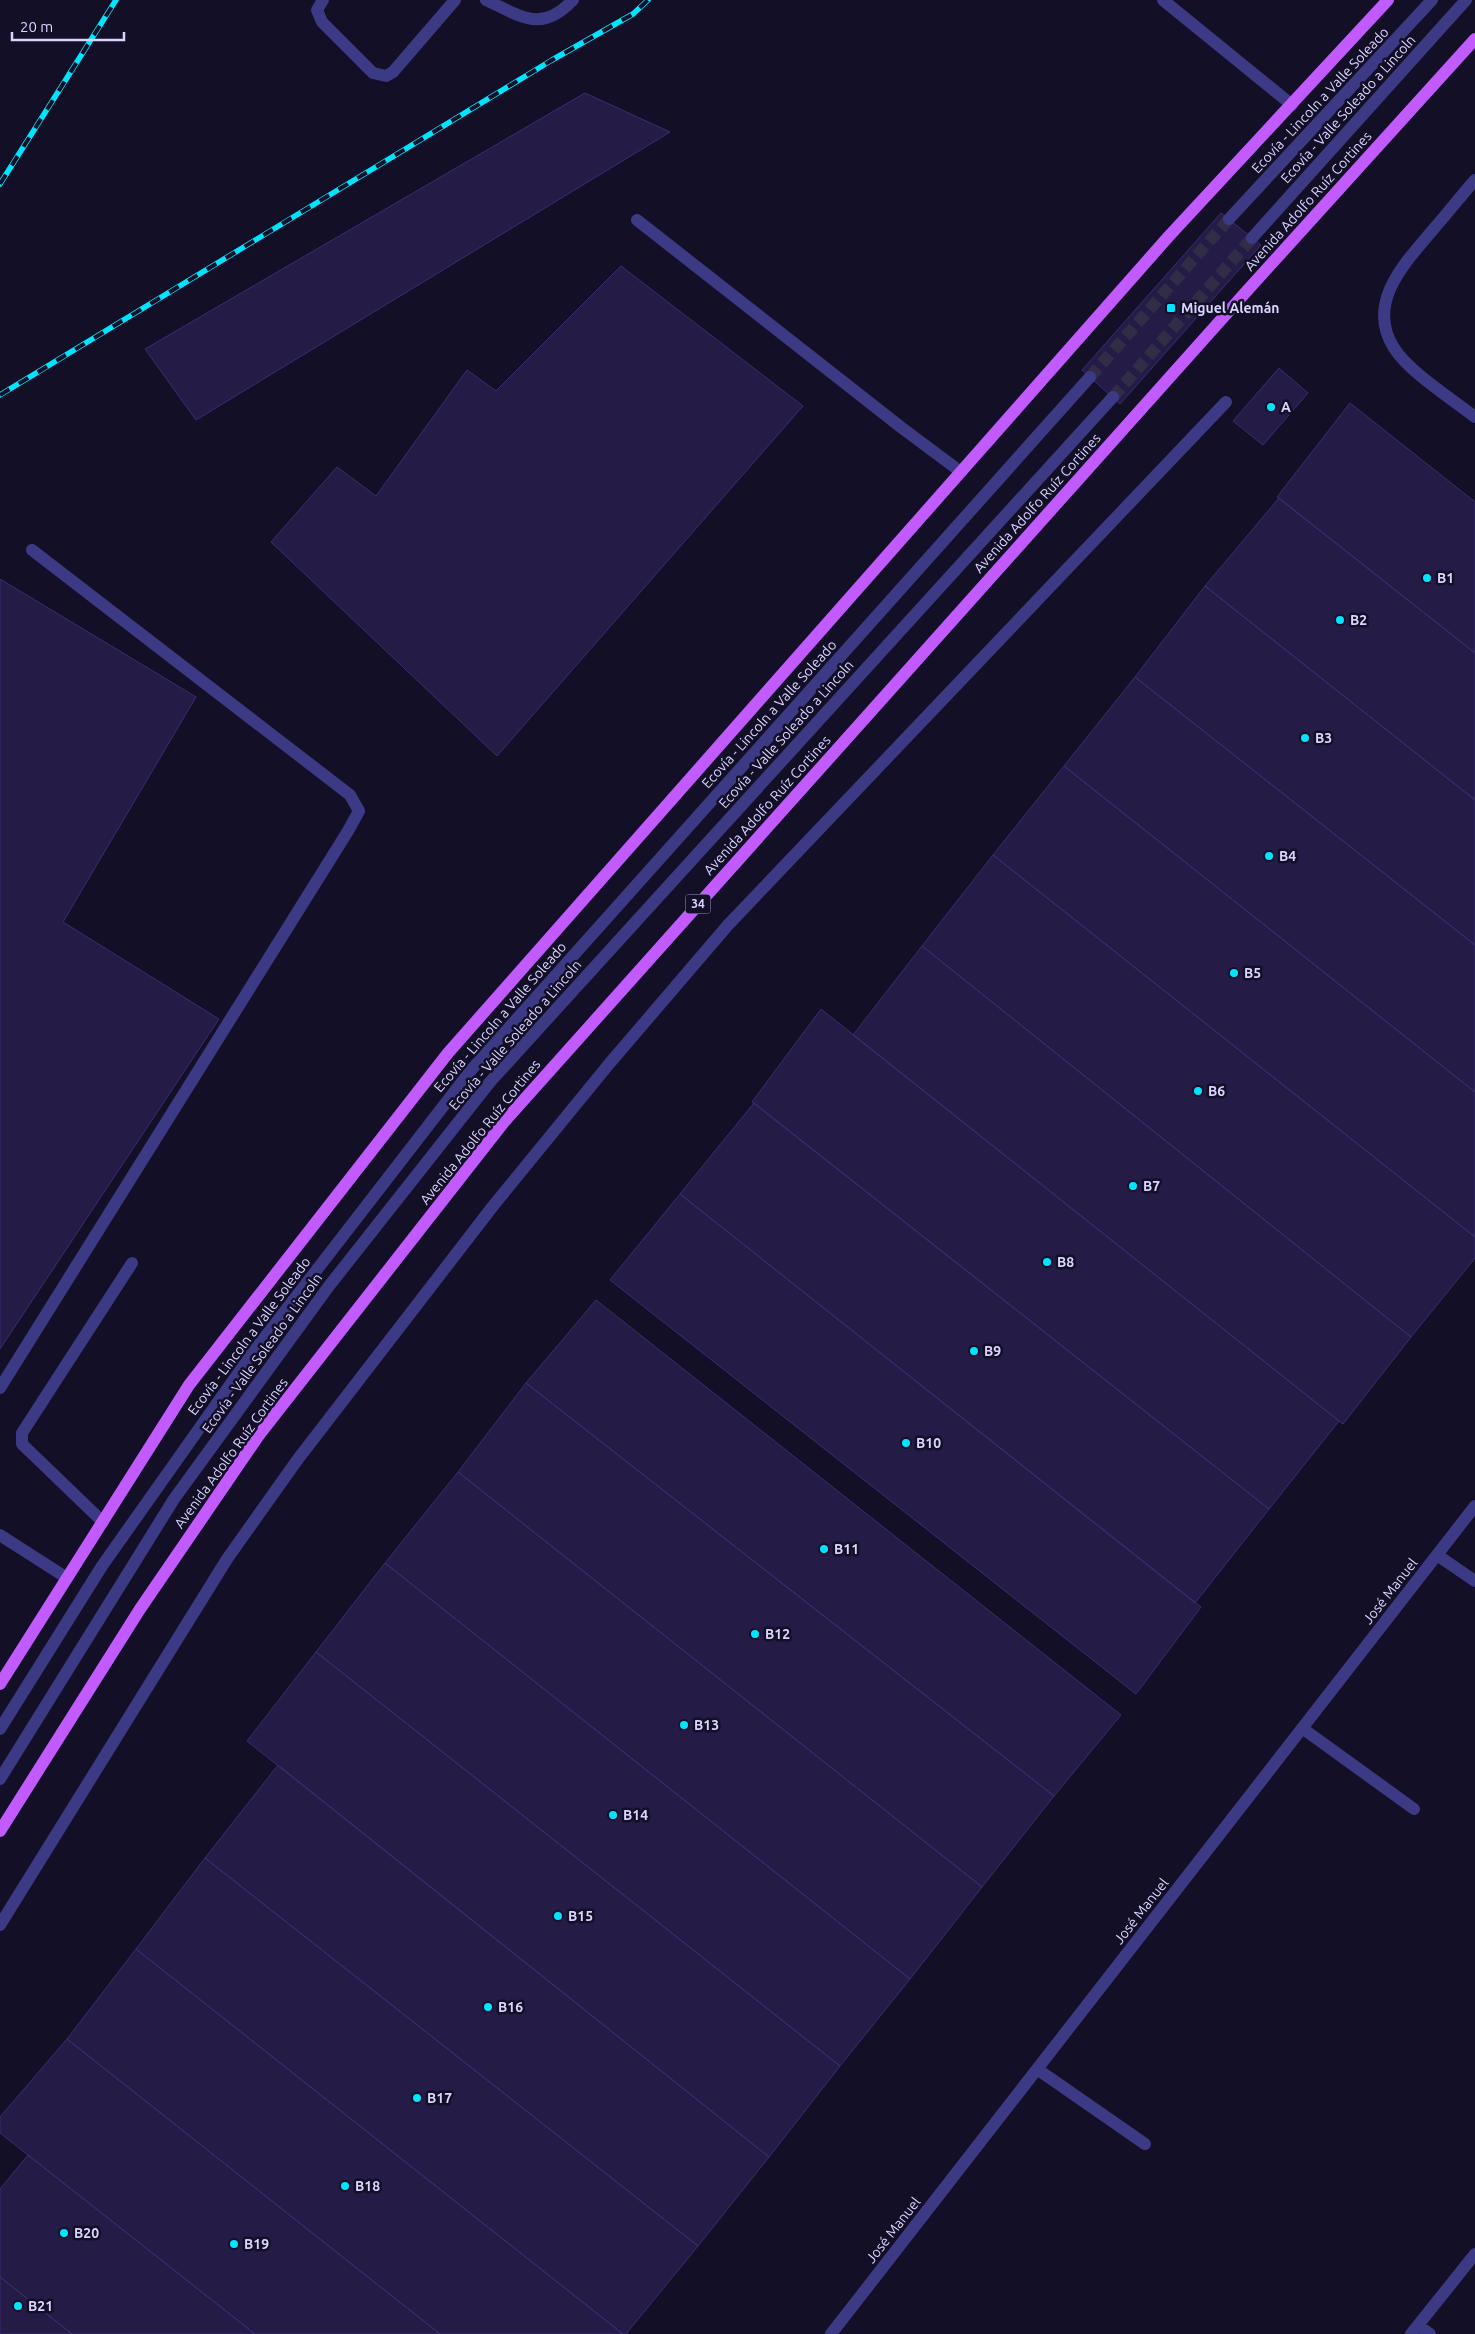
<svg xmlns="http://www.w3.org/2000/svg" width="1475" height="2334" viewBox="0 0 1475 2334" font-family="Ubuntu,sans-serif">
	<rect width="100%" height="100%" fill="#130f26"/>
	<!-- building -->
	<path fill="#241b47" stroke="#3b2d73" d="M585,93L670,132L196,420L145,349Z
		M1221,213L1261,245L1120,404L1082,370Z
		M621,266L803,406L497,756L271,542L337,467L376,496L467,370L496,391Z
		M1279,368L1308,393L1263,445L1233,421Z
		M1350,403L1475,502V653L1277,497Z
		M1279,498L1475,653V800L1205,586Z
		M0,579L196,697L63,922L219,1019L0,1349Z
		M1205,586L1475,800V945L1135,677Z
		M1135,677L1475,945V1092L1064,766Z
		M1064,766L1475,1092V1237L993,855Z
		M993,855L1475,1237V1258L1411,1337L922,946Z
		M922,946L1411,1337L1343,1424L853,1035Z
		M821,1009L1339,1421L1269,1509L752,1102Z
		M754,1103L1269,1509L1195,1603L680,1194Z
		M680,1194L1201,1607L1136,1694L610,1280Z
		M596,1300L1121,1715L1054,1796L526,1383Z
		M526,1383L1054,1796L982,1887L458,1472Z
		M458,1472L982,1887L910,1979L385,1563Z
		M385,1563L910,1979L840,2066L316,1652Z
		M316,1652L840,2066L769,2157L247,1741Z
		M278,1765L769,2157L698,2246L205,1858Z
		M205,1858L698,2246L626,2334H623L136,1949Z
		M136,1949L623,2334H440L67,2039Z
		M67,2039L440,2334H255L0,2133V2117Z
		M28,2155L255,2334H72L0,2277V2189Z
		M0,2277L72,2334H0Z"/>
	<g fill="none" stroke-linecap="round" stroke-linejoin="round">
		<!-- minor-tunnel -->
		<path stroke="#312d47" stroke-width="12" stroke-dasharray="12 6" stroke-linecap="butt" d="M1090,377L1229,219
			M1113,397L1252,238"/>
		<!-- minor -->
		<path stroke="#3d3a85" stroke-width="12" d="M323,0L317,10L322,22L373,73L386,76L393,72L455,0
			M486,0C521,16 541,34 573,0
			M1163,0L1292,105
			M1475,180C1460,197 1446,215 1431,232C1403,265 1366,304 1394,348C1409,372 1452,399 1475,417
			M1229,219L1432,0
			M637,220L902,428L961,472
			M1252,238L1466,0
			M0,1388L348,831L359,811L350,795L32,550
			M103,1522L22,1444V1433L132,1263
			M0,1535L67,1578
			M1437,1555L1475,1581
			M1302,1728L1414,1809
			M0,1729L102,1566L254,1351L472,1069L1090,377
			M0,1779L174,1499L329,1286L490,1082L1113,397
			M0,1925L227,1559L298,1459L493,1206L609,1064L728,925L1226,402
			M1037,2069L1145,2144
			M1418,2325L1430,2334
			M831,2334L1475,1506
			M1411,2334L1475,2254"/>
		<!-- major -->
		<path stroke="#c25bff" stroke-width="12" d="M0,1684L189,1385L448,1053L1169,236L1388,0
			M0,1831L140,1609L259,1435L504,1122L1245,293L1475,39"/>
		<!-- rail casing -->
		<g stroke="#00e5ff" stroke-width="5.5">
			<path id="rail" d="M0,184L116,0
				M0,395L552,60L633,14L648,0"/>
		</g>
		<!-- rail -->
		<use href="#rail" stroke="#130f26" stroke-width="4" stroke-dasharray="11" stroke-linecap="butt"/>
	</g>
	<!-- markers -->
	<g fill="#00e5ff" stroke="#130f26" stroke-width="2">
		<rect x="1166" y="303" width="10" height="10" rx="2.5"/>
		<circle cx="1271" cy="407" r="5"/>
		<circle cx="1427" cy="578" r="5"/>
		<circle cx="1340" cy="620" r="5"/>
		<circle cx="1305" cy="738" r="5"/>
		<circle cx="1269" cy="856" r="5"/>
		<circle cx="1234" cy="973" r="5"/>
		<circle cx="1198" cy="1091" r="5"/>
		<circle cx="1133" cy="1186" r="5"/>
		<circle cx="1047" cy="1262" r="5"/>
		<circle cx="974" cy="1351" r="5"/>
		<circle cx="906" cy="1443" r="5"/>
		<circle cx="824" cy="1549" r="5"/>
		<circle cx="755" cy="1634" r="5"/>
		<circle cx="684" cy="1725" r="5"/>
		<circle cx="613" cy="1815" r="5"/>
		<circle cx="558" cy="1916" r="5"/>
		<circle cx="488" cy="2007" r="5"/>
		<circle cx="417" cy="2098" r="5"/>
		<circle cx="345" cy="2186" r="5"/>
		<circle cx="64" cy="2233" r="5"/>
		<circle cx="234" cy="2244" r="5"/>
		<circle cx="18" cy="2306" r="5"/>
	</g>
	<g text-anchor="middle" stroke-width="5" stroke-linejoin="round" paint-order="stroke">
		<!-- shield labels -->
		<rect fill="#130f26" stroke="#9e99be" stroke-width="1" x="685.5" y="894.5" width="25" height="19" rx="4"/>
		<g font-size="12" font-weight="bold" fill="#d9d4ff">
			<text x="698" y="908">34</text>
		</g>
		<!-- street labels -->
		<g font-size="14" fill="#d9d4ff" stroke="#130f26">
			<text transform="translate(1320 100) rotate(-47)" y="5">Ecovía - Lincoln a Valle Soleado</text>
			<text transform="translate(1348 109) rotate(-48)" y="5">Ecovía - Valle Soleado a Lincoln</text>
			<text transform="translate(1308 201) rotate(-48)" y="5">Avenida Adolfo Ruíz Cortines</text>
			<text transform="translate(1037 503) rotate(-48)" y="5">Avenida Adolfo Ruíz Cortines</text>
			<text transform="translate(769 714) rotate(-48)" y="5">Ecovía - Lincoln a Valle Soleado</text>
			<text transform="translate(786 734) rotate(-48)" y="5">Ecovía - Valle Soleado a Lincoln</text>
			<text transform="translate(767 805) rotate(-48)" y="5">Avenida Adolfo Ruíz Cortines</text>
			<text transform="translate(500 1017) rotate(-49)" y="5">Ecovía - Lincoln a Valle Soleado</text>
			<text transform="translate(515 1035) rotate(-49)" y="5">Ecovía - Valle Soleado a Lincoln</text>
			<text transform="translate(480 1132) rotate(-51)" y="5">Avenida Adolfo Ruíz Cortines</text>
			<text transform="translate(249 1336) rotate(-53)" y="5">Ecovía - Lincoln a Valle Soleado</text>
			<text transform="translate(262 1353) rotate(-54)" y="5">Ecovía - Valle Soleado a Lincoln</text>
			<text transform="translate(231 1453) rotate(-54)" y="5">Avenida Adolfo Ruíz Cortines</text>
			<text transform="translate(1390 1591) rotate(-52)" y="5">José Manuel</text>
			<text transform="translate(1141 1911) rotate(-52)" y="5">José Manuel</text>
			<text transform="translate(893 2230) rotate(-52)" y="5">José Manuel</text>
		</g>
		<!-- poi labels -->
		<g font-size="14" font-weight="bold" fill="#d9d4ff" stroke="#130f26" text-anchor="start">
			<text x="1181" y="313">Miguel Alemán</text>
			<text x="1281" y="412">A</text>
			<text x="1437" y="583">B1</text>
			<text x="1350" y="625">B2</text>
			<text x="1315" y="743">B3</text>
			<text x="1279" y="861">B4</text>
			<text x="1244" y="978">B5</text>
			<text x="1208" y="1096">B6</text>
			<text x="1143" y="1191">B7</text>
			<text x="1057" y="1267">B8</text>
			<text x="984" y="1356">B9</text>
			<text x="916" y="1448">B10</text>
			<text x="834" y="1554">B11</text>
			<text x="765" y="1639">B12</text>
			<text x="694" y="1730">B13</text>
			<text x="623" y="1820">B14</text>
			<text x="568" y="1921">B15</text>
			<text x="498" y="2012">B16</text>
			<text x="427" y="2103">B17</text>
			<text x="355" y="2191">B18</text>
			<text x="74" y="2238">B20</text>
			<text x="244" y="2249">B19</text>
			<text x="28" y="2311">B21</text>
		</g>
	</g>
	<!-- scale -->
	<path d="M12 32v8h112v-8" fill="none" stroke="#d9d4ff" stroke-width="2.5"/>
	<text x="20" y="32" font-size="15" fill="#d9d4ff" stroke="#130f26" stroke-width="4" paint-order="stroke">20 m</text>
</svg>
